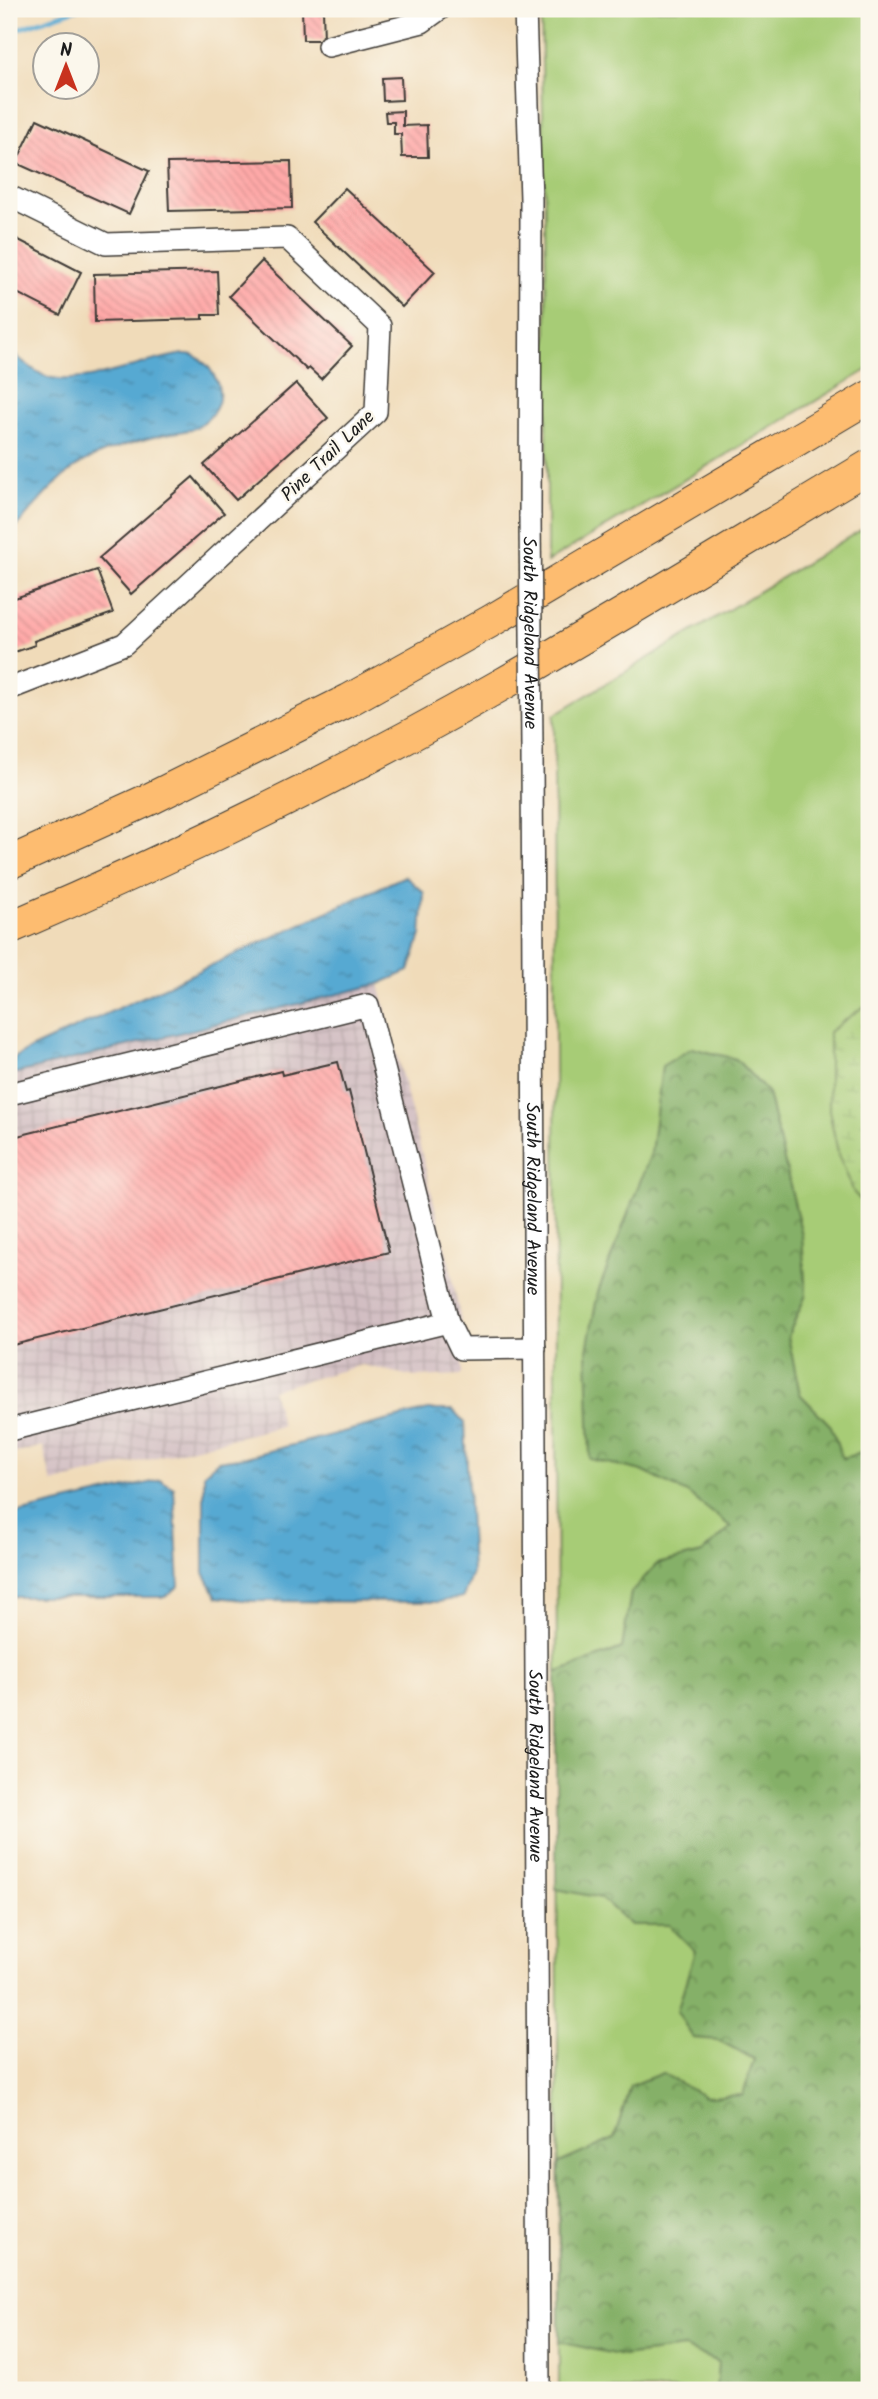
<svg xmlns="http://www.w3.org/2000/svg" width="878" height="2399" viewBox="0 0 878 2399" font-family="Kalam,sans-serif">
	<defs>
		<pattern id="industrial-grid" width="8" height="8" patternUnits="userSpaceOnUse" patternTransform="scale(1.75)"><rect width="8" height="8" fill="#d2bec2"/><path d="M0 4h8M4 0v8" fill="none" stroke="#b4a3a6"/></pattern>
		<pattern id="forest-crowns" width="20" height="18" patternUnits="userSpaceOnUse" patternTransform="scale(1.75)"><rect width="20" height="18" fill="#85b067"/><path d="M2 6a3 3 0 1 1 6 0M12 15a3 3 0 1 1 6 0" fill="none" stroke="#6c8e54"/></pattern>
		<pattern id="wetland-marsh" width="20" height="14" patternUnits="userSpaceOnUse" patternTransform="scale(1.75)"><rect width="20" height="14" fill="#a7cc76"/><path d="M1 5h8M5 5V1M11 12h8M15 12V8" fill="none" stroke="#8faf66"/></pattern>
		<pattern id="water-ripples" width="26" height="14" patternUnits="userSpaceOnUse" patternTransform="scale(1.75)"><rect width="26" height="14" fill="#57a9d2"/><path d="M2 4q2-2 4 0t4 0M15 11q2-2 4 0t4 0" fill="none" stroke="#4789aa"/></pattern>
		<pattern id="building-back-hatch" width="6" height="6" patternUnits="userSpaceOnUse" patternTransform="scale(1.75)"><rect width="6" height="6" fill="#ffa9a8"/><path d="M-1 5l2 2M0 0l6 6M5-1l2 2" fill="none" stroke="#da9190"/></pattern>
	</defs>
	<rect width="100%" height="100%" fill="#fbf7ec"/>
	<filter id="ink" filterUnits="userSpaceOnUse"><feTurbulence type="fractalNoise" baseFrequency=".0143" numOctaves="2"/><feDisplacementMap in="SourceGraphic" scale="14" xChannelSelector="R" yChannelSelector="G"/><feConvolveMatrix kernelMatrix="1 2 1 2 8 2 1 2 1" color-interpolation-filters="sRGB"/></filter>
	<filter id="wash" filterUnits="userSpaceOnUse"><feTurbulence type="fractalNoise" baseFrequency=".00686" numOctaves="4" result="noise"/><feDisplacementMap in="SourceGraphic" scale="28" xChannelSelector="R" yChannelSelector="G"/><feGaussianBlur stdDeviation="1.57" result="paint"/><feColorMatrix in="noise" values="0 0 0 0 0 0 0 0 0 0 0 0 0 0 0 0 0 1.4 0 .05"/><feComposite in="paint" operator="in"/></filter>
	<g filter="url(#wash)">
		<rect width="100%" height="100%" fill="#f0dbb9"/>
		<!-- industrial -->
		<path fill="url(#industrial-grid)" d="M379,984L450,1266L462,1327V1375L415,1377L362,1365L272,1390L282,1426L52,1483L43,1446L9,1455V1075Z"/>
		<!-- green -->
		<path fill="#a7cc76" stroke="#627449" stroke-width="2" d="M541,9H869V369L547,562V330Z
			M869,525V2390H559L554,715Z"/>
		<!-- forest -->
		<path fill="url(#forest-crowns)" stroke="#506642" stroke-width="2" d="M692,1048L736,1059L768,1093L802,1235L806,1295L788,1336L800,1394L831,1426L842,1458L869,1451V2390H716L718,2362L684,2348L623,2356L559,2342V2163L614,2139L630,2086L662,2073L705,2097L743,2095L754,2059L718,2040L693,2038L677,2011L695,1951L669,1925H631L601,1898L556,1889V1673L622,1648L631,1592L657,1564L702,1553L731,1527L687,1493L642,1471L590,1459L587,1350L598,1292L651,1153L662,1066Z"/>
		<!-- wetland -->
		<path fill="url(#wetland-marsh)" stroke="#627449" stroke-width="2" d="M869,1006V1209L854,1193L838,1152L829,1111V1032L863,1007Z"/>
		<!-- water -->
		<path fill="url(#water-ripples)" stroke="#3a6277" stroke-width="2" d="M9,350C20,359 31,369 43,375C76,391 147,358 184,354C195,353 203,361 210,369C226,392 221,412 197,427C189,432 175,432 166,434C141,440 102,450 80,464C53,482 31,511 9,535Z
			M405,876L424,893L421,935L409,971L379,984L9,1075V1061L30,1049Z
			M428,1410H453L465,1423L472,1573L463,1597L438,1602L252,1601L217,1597L204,1573V1473L218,1461L246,1457Z
			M161,1480L174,1488L179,1586L165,1597H9V1515Z"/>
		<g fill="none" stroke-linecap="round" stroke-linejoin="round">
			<!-- stream -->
			<path stroke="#57a9d2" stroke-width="5" d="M9,32L77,9"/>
		</g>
		<g id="blocks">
			<!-- building -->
			<path fill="url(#building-back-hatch)" d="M302,9H323L324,40H303Z
				M401,77L402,100L383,101L382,78Z
				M403,111V126L427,125L428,157H402L401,134H394V122H386L385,112Z
				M37,119L149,171L129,214L16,163Z
				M291,161L292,208L169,211L167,163Z
				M345,188L435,272L402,307L312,222Z
				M9,235L81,272L60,315L9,289Z
				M262,261L352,346L321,379L309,368L307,370L229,296Z
				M217,271L219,315H203V319L95,322L94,274Z
				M296,383L328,418L236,500L204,465Z
				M193,477L224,513L131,594L99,558Z
				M97,570L113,613L34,641L35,645L9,654V600Z
				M338,1062L346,1092L349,1091L389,1252L9,1346V1138L281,1071L282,1075Z"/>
		</g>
	</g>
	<g filter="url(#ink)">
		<use href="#blocks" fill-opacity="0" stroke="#3c3934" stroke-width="2"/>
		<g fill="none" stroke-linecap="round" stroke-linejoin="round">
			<!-- minor casing -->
			<g stroke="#3c3934" stroke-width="24">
				<g id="minor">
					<path d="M525,9L531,200L530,517"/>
					<path d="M328,46L422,22L440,9"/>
					<path d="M9,196L106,244L287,238L380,326L376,412L124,644L9,689"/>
					<path id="s1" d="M532,749L539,2390"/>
					<path d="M9,1094L368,1005L448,1322L461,1349L535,1348"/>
					<path d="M9,1430L448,1322"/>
				</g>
			</g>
			<!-- highway casing -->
			<g stroke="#3c3934" stroke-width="34">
				<path id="highway" d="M9,863L152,798L349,700L491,621L869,397
					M9,928C177,856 342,776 501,685C625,614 747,539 869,466"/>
			</g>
			<!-- path -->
			<path stroke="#3c3934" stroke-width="3.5" stroke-dasharray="2 5" stroke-linecap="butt" d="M869,1962L860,2015L869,2038"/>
			<!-- minor -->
			<use href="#minor" stroke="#fff" stroke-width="21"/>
			<!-- highway -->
			<use href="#highway" stroke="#fdbc70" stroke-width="32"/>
			<!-- minor-bridge casing -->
			<g stroke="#3c3934" stroke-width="24" stroke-linecap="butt">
				<g id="minor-bridge">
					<path id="s2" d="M530,517L532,749"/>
				</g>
			</g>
			<!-- minor-bridge -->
			<use href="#minor-bridge" stroke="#fff" stroke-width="21"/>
		</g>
	</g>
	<g text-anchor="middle" stroke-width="5" stroke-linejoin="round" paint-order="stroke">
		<!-- street labels -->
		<g font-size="19" fill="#1c1c1c" stroke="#fbf7ec">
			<text transform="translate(327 455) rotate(-44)" y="7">Pine Trail Lane</text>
			<text dy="7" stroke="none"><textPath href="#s2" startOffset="116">South Ridgeland Avenue</textPath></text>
			<text dy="7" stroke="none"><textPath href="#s1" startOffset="450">South Ridgeland Avenue</textPath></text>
			<text dy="7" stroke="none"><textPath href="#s1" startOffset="1017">South Ridgeland Avenue</textPath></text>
		</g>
	</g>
	<!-- margin -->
	<rect width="878" height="2399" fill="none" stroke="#fbf7ec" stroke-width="35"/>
	<!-- north arrow -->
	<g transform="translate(66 66)"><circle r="33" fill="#fbf7ec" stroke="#a29f99" stroke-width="2"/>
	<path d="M0-5L12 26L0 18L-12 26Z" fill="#c8321e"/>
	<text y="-10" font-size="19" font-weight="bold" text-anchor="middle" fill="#1c1c1c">N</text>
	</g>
</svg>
